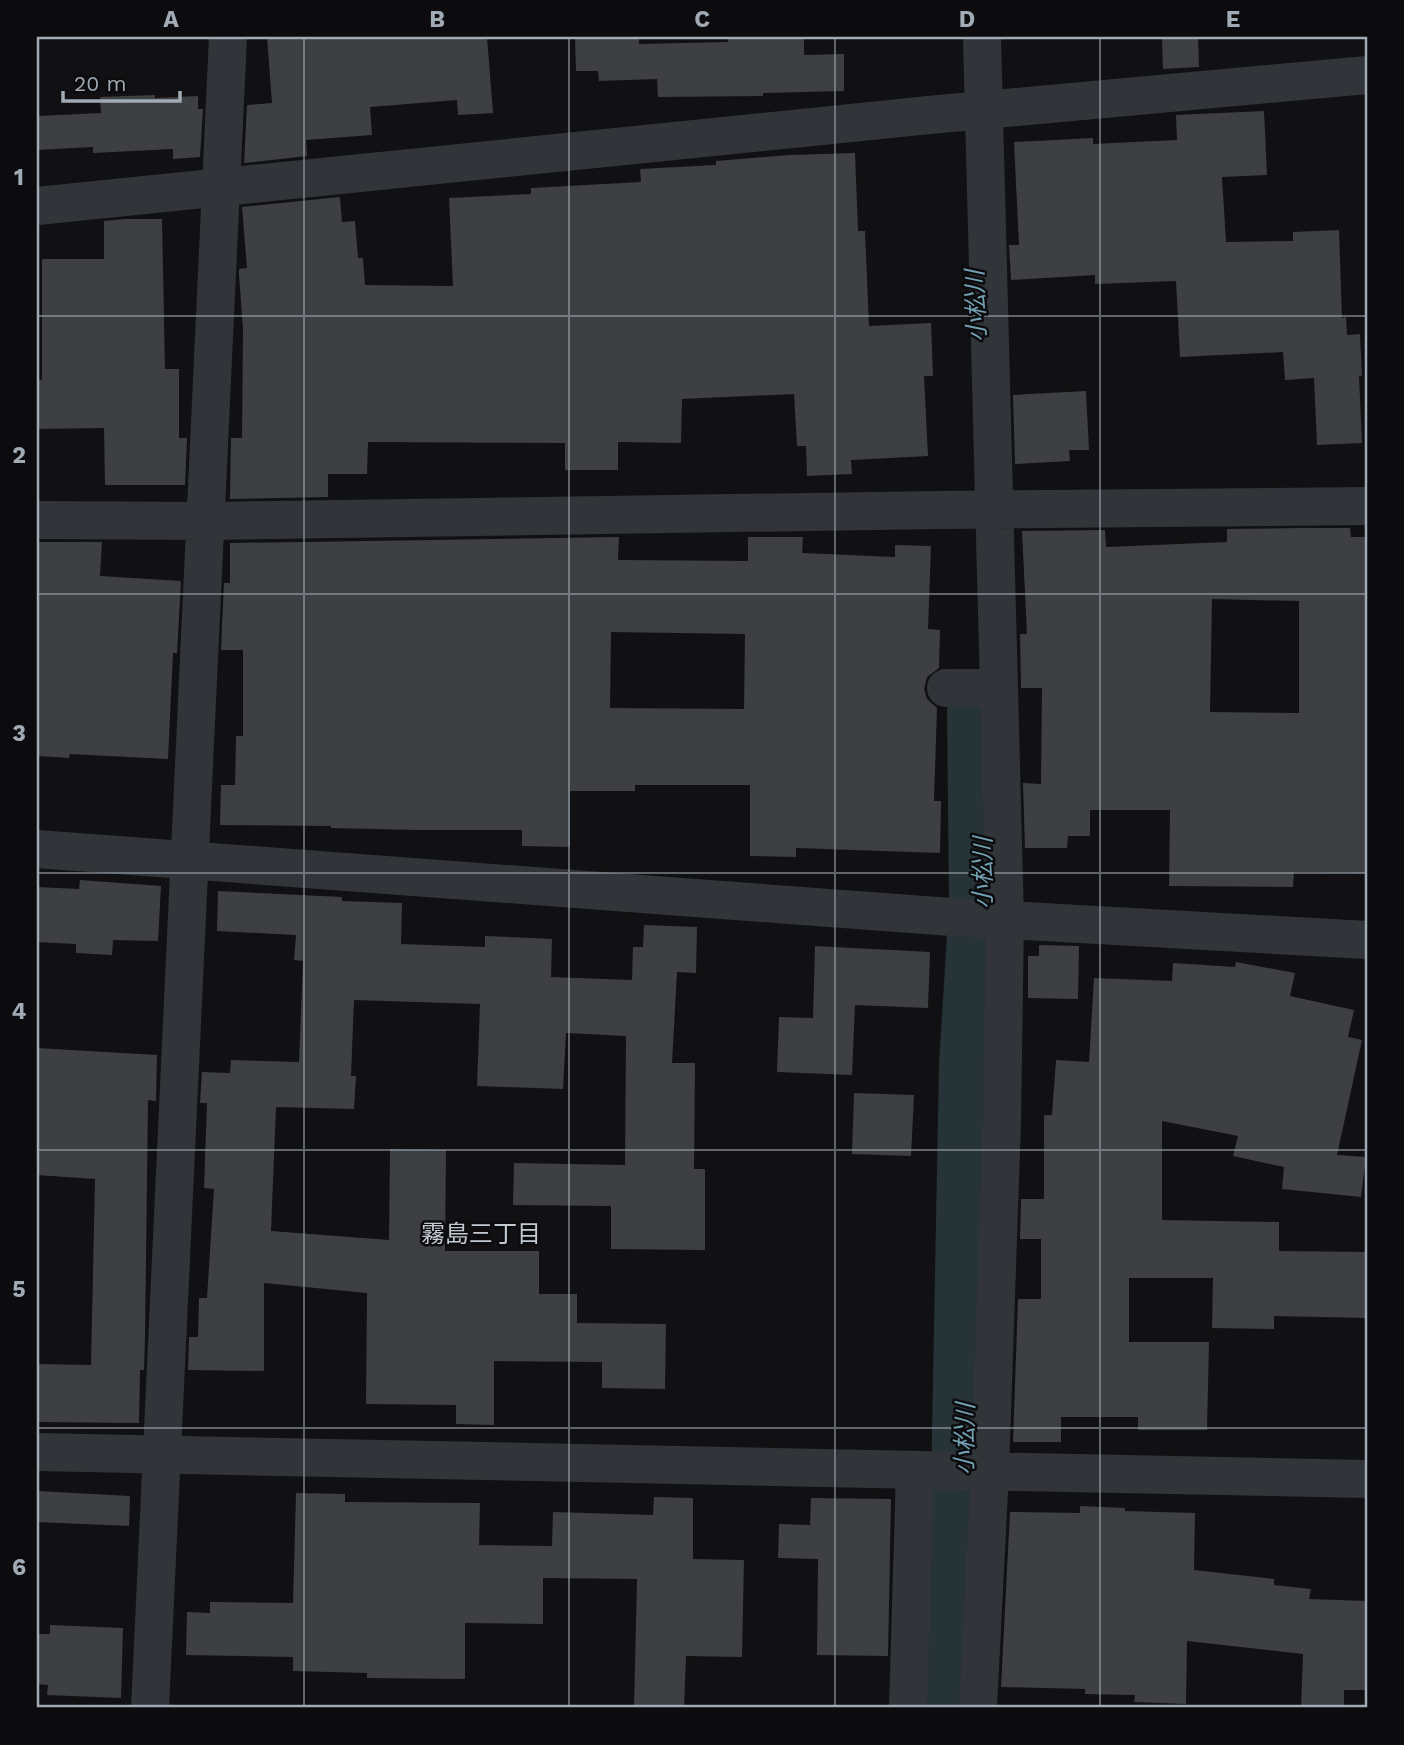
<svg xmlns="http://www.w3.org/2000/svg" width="1404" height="1745" viewBox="0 0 1404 1745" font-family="'Work Sans','Noto Sans JP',sans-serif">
	<rect width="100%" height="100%" fill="#111113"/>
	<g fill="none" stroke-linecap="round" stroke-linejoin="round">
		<!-- river -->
		<path stroke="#263337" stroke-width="70" d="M958,1708L965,1538L974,1065L984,903L982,709"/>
	</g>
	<!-- building -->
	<path fill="#3d3f43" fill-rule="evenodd" d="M267,37H487L493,113L458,115L457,100L370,107L372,135L306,140L307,156L244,163L247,105L272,103Z
		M575,37H639V44L728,42V37H804V55L844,54V91L763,93V96L658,97L657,79L599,81L598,71H576Z
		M1162,37H1198L1199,67L1163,69Z
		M155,95V98L198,96V109H203L200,157L173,159V149L93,153V147L37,150V116L101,113L100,97Z
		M1264,111L1267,175L1222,177L1226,242L1293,241V232L1339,230L1342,318L1346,317L1347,335L1360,334L1362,376H1359L1362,443L1317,445L1314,378L1285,380L1283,352L1180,357L1176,281L1095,284V275L1011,280L1009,245H1019L1014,142L1093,138V144L1177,140L1176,115Z
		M855,153L858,231H865L869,326L931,323L933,376H924L928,456L851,460L852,474L807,476L806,446H797L794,394L682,399L681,443L618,442V470H565V443L368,442L367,474H328V497L230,499L231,438H242L243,329L239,275V269L247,268L242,207L340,197L342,222L355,221L358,258H363L365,285L453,286L449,198L531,194V188L641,182L640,169L716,165V161L789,155Z
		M125,219H162L165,369H179V438H187L185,485H105L104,428L37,429V380H42V259H104V221Z
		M1086,391L1089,450H1069L1070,461L1015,464L1013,395Z
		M1303,528H1350L1351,537H1367V873L1294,872L1293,887L1169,886L1170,810H1090V836H1068L1067,848H1025L1023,783L1041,784L1042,688H1021L1020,634H1027L1022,531L1105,530L1106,547L1227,542V529ZM1212,599L1299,601V713L1210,712Z
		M619,537L618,560L748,561V537H803L802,553L895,557V545L931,546L928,629L940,630L939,668L927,677L924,689L927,699L937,708L934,801H941L940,853L796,848V857L750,856V785H635V791H570V847L522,846V830H419L331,828V826L220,825L221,785H235L236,736H243V650H221L224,583H230V543ZM611,632L745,634L744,709L610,708Z
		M37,542H102L100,576L181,581L177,653H173L168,759L70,754L69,758L37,756Z
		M80,880L161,886L158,941L113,940L112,955L76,953V944L37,942V887L79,889Z
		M218,891L342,897V901L402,903L401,944L485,947V936L552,939L551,977L632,980L633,947H643L644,925L697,927L696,973L677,972L672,1063H695L694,1169H705V1250L611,1249V1206L513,1205L514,1163L625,1165L626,1036L566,1033L563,1089L477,1086L480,1004L354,1000L351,1076H356L354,1109L276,1107L271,1231L389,1240L390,1149L446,1150L445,1251H539V1294H577V1323L666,1324L665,1389L602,1388V1362L494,1361V1425L456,1424V1405L366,1404L367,1293L264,1283V1371L188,1370L189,1337H198L199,1298H207L214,1189L204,1188L207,1103H200L202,1072L230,1073L231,1060L299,1062L303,961L294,960L296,935L217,931Z
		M1039,945L1079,946L1078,999L1028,998V956H1039Z
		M815,946L930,952L928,1008L855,1005L852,1075L777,1072L779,1017L813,1018Z
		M1236,962L1295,973L1290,996L1354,1010L1348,1037L1362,1040L1337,1155L1366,1157L1361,1197L1282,1189L1284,1167L1233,1156L1238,1136L1162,1121V1220L1279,1222V1251L1367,1252L1366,1318L1274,1316V1329L1212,1328L1213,1278H1129V1342H1209L1207,1430H1138V1417H1061V1442H1013L1018,1299H1041V1239H1020L1021,1199H1044V1115H1052L1056,1060L1089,1062L1094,978L1172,981L1173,963L1235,967Z
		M37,1048L157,1055L156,1101L148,1100L145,1336L144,1370H140L139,1423L37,1422V1364L91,1365L95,1179L37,1175Z
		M854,1093L914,1095L911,1156L852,1154Z
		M37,1491L130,1496L129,1526L37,1522Z
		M296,1493L345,1494V1502L480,1503L479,1545L552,1546L553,1512L653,1515L654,1497L693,1498V1559L744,1560L742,1657L686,1656L684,1708H634L637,1579L543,1578V1624L465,1623V1679L367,1678V1673L293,1671V1657L186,1655L187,1612L210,1613V1602L293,1603Z
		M811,1498L891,1499L888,1656L817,1655L818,1559L778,1558L779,1524L810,1525Z
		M1080,1506L1125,1508V1511L1195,1513L1194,1570L1274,1579V1585L1311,1589L1309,1599L1367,1601V1690H1344V1708H1301L1303,1654L1187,1641L1186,1704L1134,1702L1135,1695L1085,1694V1689L1001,1687L1010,1512L1080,1513Z
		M50,1625L123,1628L121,1698L47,1695L48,1685L37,1684V1634H50Z"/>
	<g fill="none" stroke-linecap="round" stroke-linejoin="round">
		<!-- minor -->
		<path stroke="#313438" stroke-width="38" d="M37,206L929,115L1367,75
			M37,520L207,521L938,510L1367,506
			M946,688H997
			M37,849L951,917L1367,940
			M37,1452L1367,1479
			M150,1708L228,37
			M908,1708L915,1471
			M978,1708L990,1471L1002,1122L1005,920L982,37"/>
	</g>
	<!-- grid -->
	<path fill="none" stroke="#a1abb5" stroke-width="2" stroke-opacity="0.55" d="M304,37V1708M569,37V1708M835,37V1708M1100,37V1708M37,316H1367M37,594H1367M37,873H1367M37,1150H1367M37,1428H1367"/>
	<g text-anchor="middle" stroke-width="5" stroke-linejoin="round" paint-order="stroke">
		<!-- water labels -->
		<g font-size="24" font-style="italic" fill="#73a2b4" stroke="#0c0c0e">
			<text transform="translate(976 306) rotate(-92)" y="8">小松川</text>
			<text transform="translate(983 873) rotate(-90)" y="8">小松川</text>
			<text transform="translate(965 1439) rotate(-89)" y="8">小松川</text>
		</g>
		<!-- neighbourhood labels -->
		<g font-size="24" fill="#c2c9d0" stroke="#0c0c0e">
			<text x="481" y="1242">霧島三丁目</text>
		</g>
	</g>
	<!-- border -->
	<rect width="1404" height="1745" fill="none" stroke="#0c0c0e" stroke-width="77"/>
	<!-- scale -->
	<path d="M63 91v10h117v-10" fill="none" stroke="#a1abb5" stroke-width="3.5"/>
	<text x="74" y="91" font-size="21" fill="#a1abb5" stroke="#0c0c0e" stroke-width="5" paint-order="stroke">20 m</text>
	<rect x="38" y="38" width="1328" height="1668" fill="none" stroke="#a1abb5" stroke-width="2.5"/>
	<g font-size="23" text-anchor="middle" font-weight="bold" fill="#a1abb5">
		<text x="171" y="27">A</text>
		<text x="437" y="27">B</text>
		<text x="702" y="27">C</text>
		<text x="967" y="27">D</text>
		<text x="1233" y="27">E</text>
		<text x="19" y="185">1</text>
		<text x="19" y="463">2</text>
		<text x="19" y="741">3</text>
		<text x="19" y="1019">4</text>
		<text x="19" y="1297">5</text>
		<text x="19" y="1575">6</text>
	</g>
</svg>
